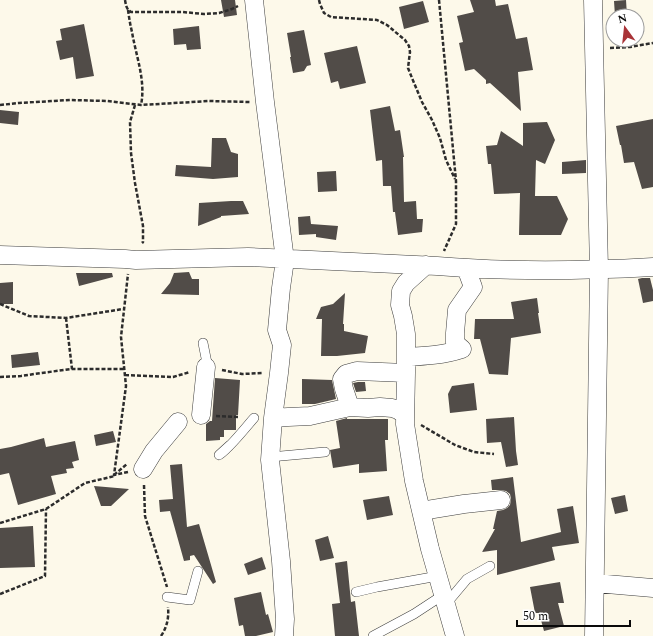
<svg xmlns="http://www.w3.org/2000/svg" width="653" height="636" viewBox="0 0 653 636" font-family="Spectral,serif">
	<rect width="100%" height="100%" fill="#fdf9ea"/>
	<!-- building -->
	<path fill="#514c48" d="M221,0H235L237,15L224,17Z
		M470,0H495L496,6L508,4L516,39L527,37L533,70L518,72L521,111L490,83L486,84V80L474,69L465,71L459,43L463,42L457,16L474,12Z
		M626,0L627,16H615L614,1Z
		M423,1L429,22L404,29L399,7Z
		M84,24L94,76L76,79L73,57L60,60L56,41L62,40L60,29Z
		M199,26L201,49L187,50L186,44L174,45L173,29Z
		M304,30L311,65L307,66L304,71L293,73L290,57H291L287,33Z
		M357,46L366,83L340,89L338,81L331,83L324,53Z
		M390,106L395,131L400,130L404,157H403L404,202L416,201L417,219H423L422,232L398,235L395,212H393L391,186H383L382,160L376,161L370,110Z
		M0,110L19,112L18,125L0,123Z
		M653,119V187L642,189L634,162L624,163L621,145H620L616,126Z
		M547,122L555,140L545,164L536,160L535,196H557L568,219L561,235H519L520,193L494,194L491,164H488L486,146L497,145L501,131L523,146V123Z
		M212,138H226L231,152L238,154V177L213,179L175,176L176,165L211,167Z
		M586,160V173L562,174V162Z
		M336,171L337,191L318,192L317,172Z
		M231,201H243L249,214L221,216V217L198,226L199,203Z
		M310,216L311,224L338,226L336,240L316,237V234L299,235L298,217Z
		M189,272L192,279H199V295L161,294L170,283L174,273Z
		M76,273H112L113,277L79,286Z
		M642,278H650L653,290V301L643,303L638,279Z
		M13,282V304H0V283Z
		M345,293L343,324H344V331L368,336L365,353L337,356H321L322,319H316L321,307L333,304Z
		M537,298L539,313H538L541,333L511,338L508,375L489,374L480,339H474L475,319H514L511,302Z
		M38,352L40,365L12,368L11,355Z
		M215,378L240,380L238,415H236V430H224V437H220V440L206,441V424L210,421H212Z
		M302,379L332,380L336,399L315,404H302Z
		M358,382H365L366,391L356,392L353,383Z
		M474,383L477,410L450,413L448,394L452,386Z
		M514,417L516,451L518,465L506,467L501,442L487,443L486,419Z
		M347,418V419H388V440H385L387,471L359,473V464L333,468L330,450L340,448L336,421Z
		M113,431L116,442L96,446L94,435Z
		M44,438L46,447L75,441L79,460L72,462L74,468L66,469L67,473L51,476L56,494L18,505L9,473L0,475V449L11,447Z
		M182,464L187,527L199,524L216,582L213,584L194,555L190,556V560L184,561L170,511L160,512L159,500L173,499L170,465Z
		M513,477L521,542L561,532L557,509L573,506L579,543L552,547L555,560L497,575V550L482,552L495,529H493L497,511L503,510L507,508L510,505L511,499L510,494L506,491L500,490H492L491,480Z
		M94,486L129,489L111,506H101Z
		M625,495L628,511L615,514L611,498Z
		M389,496L393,515L367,520L363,500Z
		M33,526L35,567L0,568V528Z
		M328,536L334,558L320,561L315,540Z
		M262,557L266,569L248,575L244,564Z
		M347,561L351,602L355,601L359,636H335L332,604L340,603L335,563Z
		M560,582L564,603H558L564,626L544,631L539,613H535L530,587Z
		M261,592L266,615L268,614L273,632L256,636H245L243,625L239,626L234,598Z"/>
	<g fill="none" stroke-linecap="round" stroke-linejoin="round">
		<!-- lane casing -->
		<g stroke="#3d3d3d" stroke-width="10">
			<path id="lane" d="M203,343L207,363L206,367
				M230,445L219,455C228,450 246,427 254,418
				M270,457L325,452
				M356,592L377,587L438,576
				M167,597L190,600L198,571
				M446,604L467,579L490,566
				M373,636L414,614L443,595"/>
		</g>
		<!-- street casing -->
		<g stroke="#3d3d3d" stroke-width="19">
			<path id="street" d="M254,0L265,102L285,260L281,288L277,330L282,345L279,373L273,418L270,460L281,561L285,619L284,636
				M593,0L599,270L594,636
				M0,255L125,259L136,260L248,257L437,266C509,272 581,271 653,267
				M426,265L406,283L401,291L400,305L403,316L406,334V373L405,424L414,481L430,549L455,636
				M406,357C425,356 444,355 462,349L455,343V333L457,310L473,287L466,268
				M350,407L344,389L342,379L346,374L357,371L406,373
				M201,415L206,367
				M273,418L288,417L310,416L350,407L368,408L380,407L392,408L398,410L405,415
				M143,469L154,451L178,422
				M421,511L464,504L501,500
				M595,583L653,588"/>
		</g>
		<!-- path -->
		<path stroke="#2c2c2c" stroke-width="2.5" stroke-dasharray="4 2" stroke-linecap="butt" d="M125,0C126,5 126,9 131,12H183L204,14L219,13L232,9L238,6
			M319,0L320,4L324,13L331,17L377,20L387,25L405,40L409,46L410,52L408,68L412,78L422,102L432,120L440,138L446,160L455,179
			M439,0L456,181V224L444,251
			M128,10C129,17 130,24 132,32C136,56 146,81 141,105
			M610,48L630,47L653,43
			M0,105L19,103L70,100L107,101L141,105L209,101L250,102
			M135,105L130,122L131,153L135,183L143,226V242L142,243
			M0,304L29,316L66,318L123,309
			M66,318L72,369
			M222,370L242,374L263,373
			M125,375L173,377L190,372
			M0,377L21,376L41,373L72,369H124
			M216,416L239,417
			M421,425L455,445L474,452L494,454
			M128,472L114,475L126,386L121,337L128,274
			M114,475L127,464
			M144,485L145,516L167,587
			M0,523L46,509L85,483L115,476
			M0,594L45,576L46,509
			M161,636C167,627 169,618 168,607"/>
		<!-- lane -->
		<use href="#lane" stroke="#fff" stroke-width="9"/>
		<!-- street -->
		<use href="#street" stroke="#fff" stroke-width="18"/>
	</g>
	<!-- north arrow -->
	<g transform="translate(625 28) rotate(345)"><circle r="19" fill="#ffffff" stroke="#9d9d9d"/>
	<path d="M0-3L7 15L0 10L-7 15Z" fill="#a93337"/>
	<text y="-6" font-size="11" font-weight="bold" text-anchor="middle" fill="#0a0a0a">N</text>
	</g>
	<!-- scale -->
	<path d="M517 620v6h113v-6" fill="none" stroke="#0a0a0a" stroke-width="2"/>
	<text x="523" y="620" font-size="12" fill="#0a0a0a" stroke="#ffffff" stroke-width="3" paint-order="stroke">50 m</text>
</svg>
